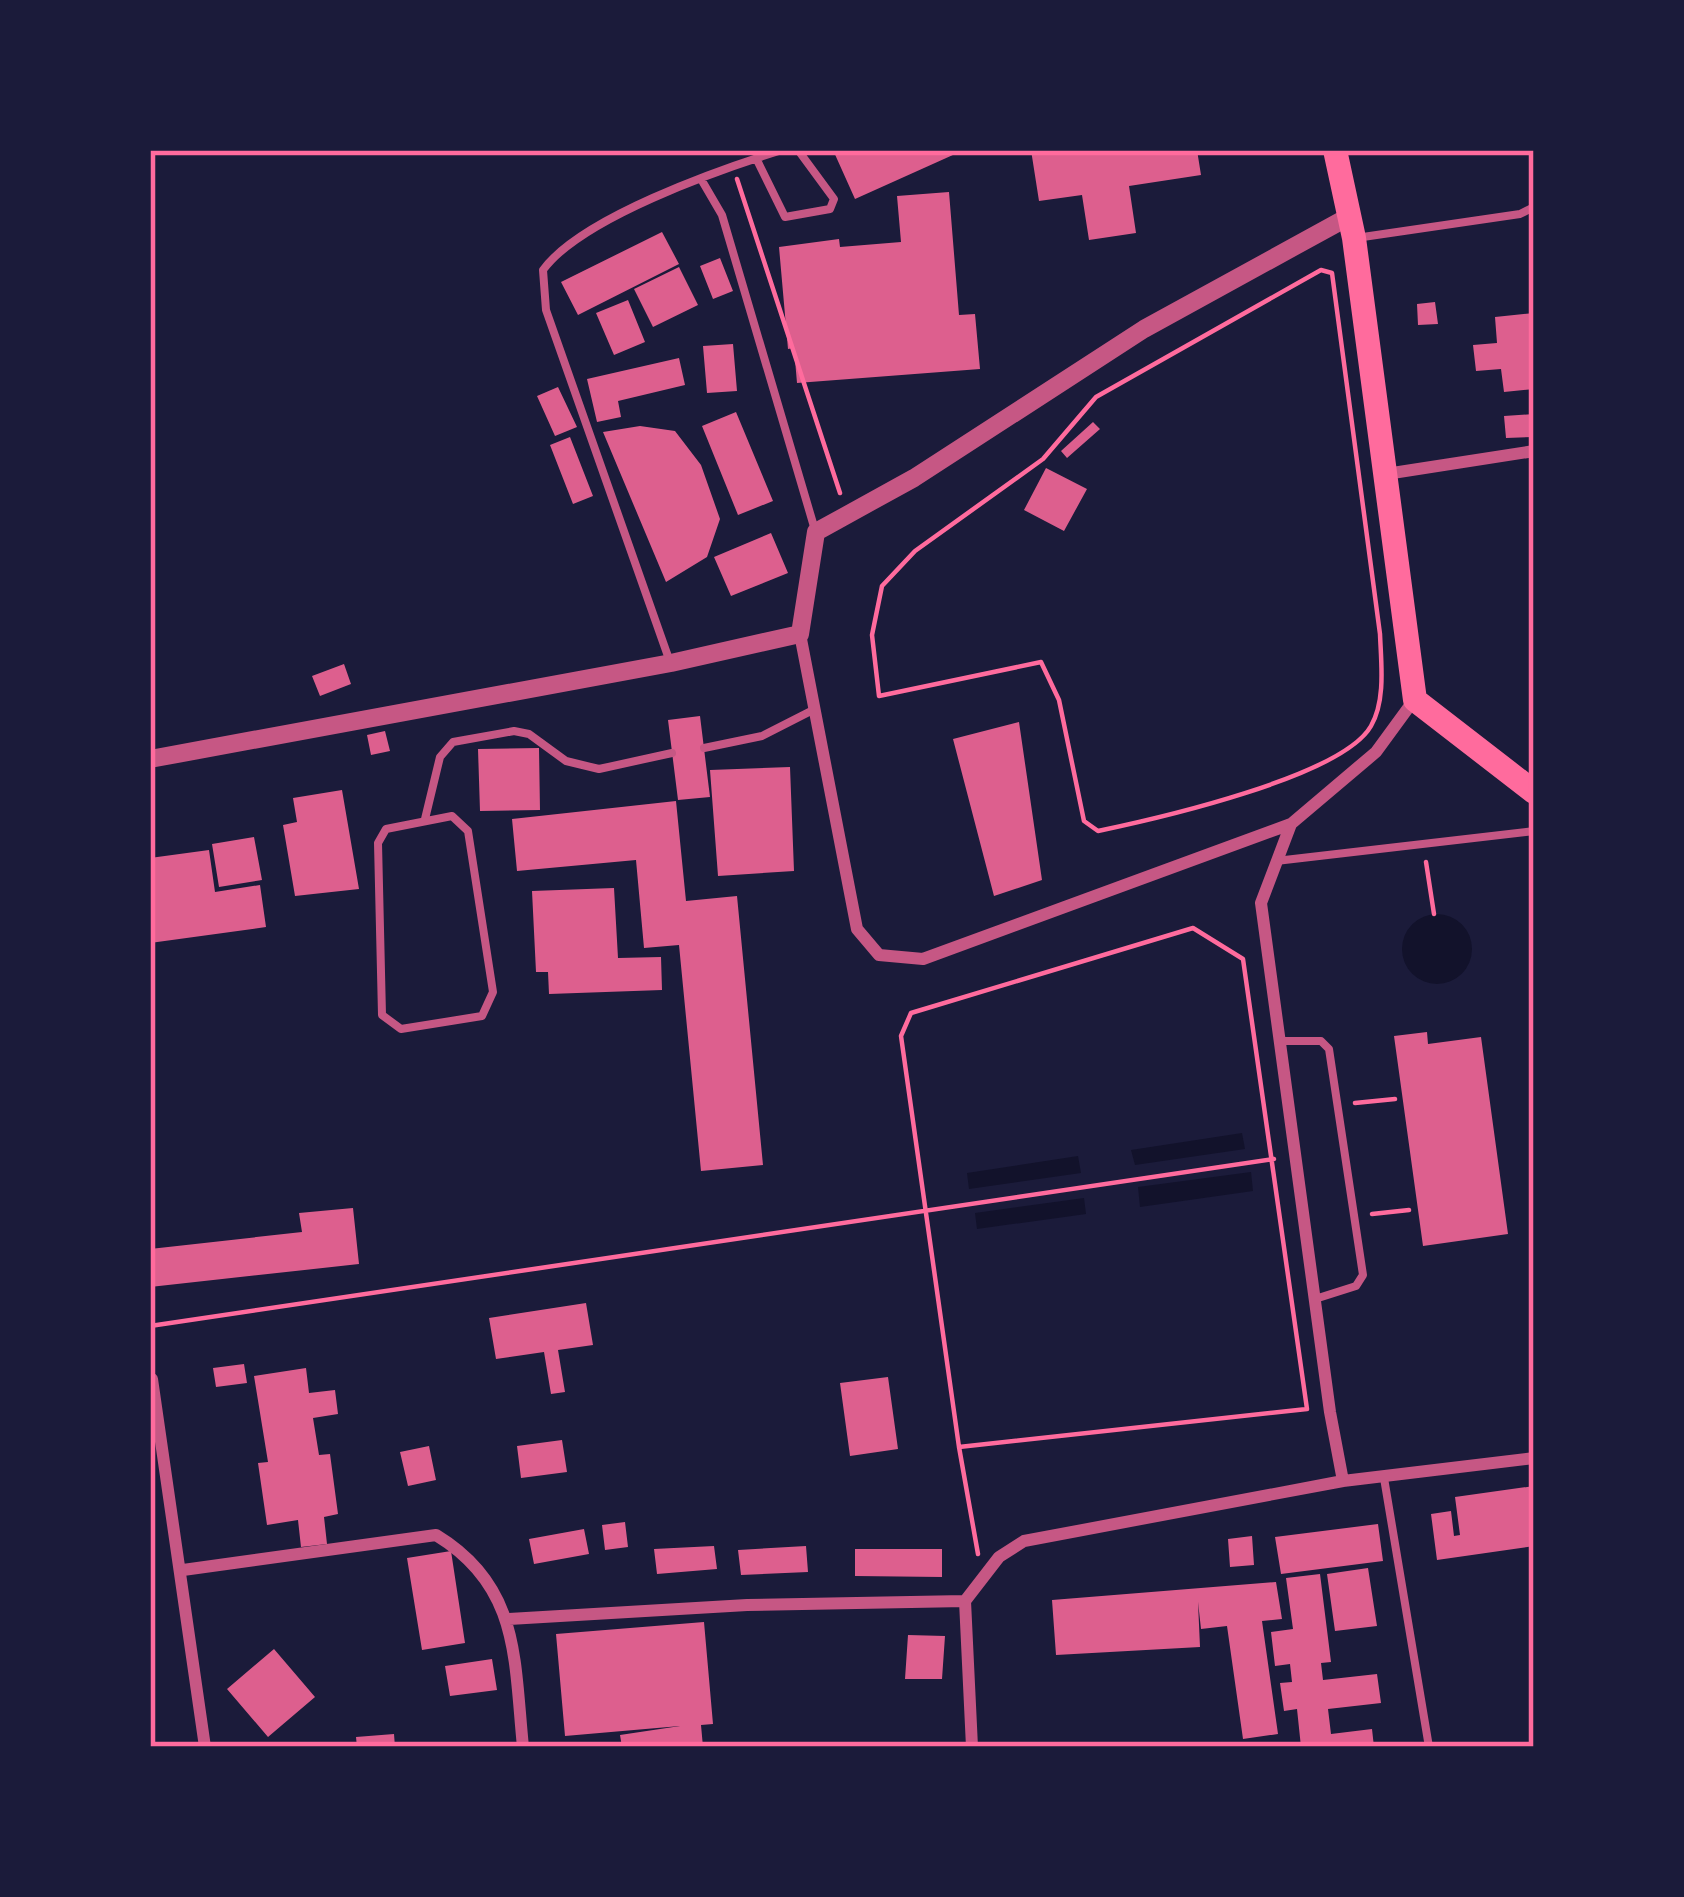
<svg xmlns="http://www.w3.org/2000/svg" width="1684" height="1897" viewBox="0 0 1684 1897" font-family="'Crimson Pro',serif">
	<rect width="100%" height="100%" fill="#1b1b3a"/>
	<!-- water -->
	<path fill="#12122b" d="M1402 949a35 35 0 1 1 70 0a35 35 0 1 1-70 0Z
		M1242,1133L1245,1149L1135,1165L1131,1150Z
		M1078,1156L1081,1173L969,1189L967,1173Z
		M1251,1172L1253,1191L1140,1207L1138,1187Z
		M1084,1198L1086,1214L977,1229L975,1213Z"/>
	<!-- building -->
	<path fill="#dd5f8e" d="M833,150H964L855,199Z
		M1031,150H1197L1201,175L1129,186L1136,233L1089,240L1082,195L1039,201Z
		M949,192L959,315L975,314L980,369L797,383L794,348L788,349L779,247L839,239L840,247L901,242L897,196Z
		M662,232L679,264L578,315L561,282Z
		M720,258L733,291L713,299L700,266Z
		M679,267L698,305L653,327L634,289Z
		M628,300L645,342L614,355L596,313Z
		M1435,302L1438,324L1418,325L1417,304Z
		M1534,313V389L1504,392L1501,369L1476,371L1473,345L1497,343L1495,317Z
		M733,344L737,391L707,393L703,346Z
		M679,358L685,385L618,401L621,417L597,422L587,379Z
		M558,387L577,427L555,436L537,396Z
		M736,412L773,501L738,515L702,426Z
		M1534,414V437L1506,438L1504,416Z
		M1093,422L1100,429L1067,458L1061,451Z
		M640,426L675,431L701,465L720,519L707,557L666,582L603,432Z
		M570,437L593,496L573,504L550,445Z
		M1046,468L1087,489L1064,531L1024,510Z
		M771,533L788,573L731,596L714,557Z
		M344,664L351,684L320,696L312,676Z
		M700,716L710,797L678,800L668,720Z
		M1019,722L1042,880L994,896L953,739Z
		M385,731L390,751L371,755L367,735Z
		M539,748L540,810L480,811L478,749Z
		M790,767L794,871L718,876L710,770Z
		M342,790L359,889L295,896L283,825L297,822L293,798Z
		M676,801L686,901L737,896L763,1165L701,1171L679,945L644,948L636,860L517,871L512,819Z
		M254,837L262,880L219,887L212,844Z
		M209,850L215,892L260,885L266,927L150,943V858Z
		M614,888L618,958L661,957L662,990L549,994L548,972H536L532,891Z
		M1427,1032L1428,1044L1481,1037L1508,1234L1423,1246L1394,1036Z
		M353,1208L359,1264L150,1287V1249L302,1232L299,1213Z
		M586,1303L593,1345L558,1350L565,1392L551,1394L544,1352L496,1359L489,1318Z
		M244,1364L247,1383L216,1387L213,1368Z
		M306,1368L309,1393L335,1390L338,1414L313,1418L319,1455L330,1454L338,1514L324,1517L327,1544L301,1547L298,1520L267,1525L258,1463L268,1462L254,1376Z
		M888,1377L898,1449L850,1456L840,1383Z
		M562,1440L567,1472L521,1478L517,1446Z
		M429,1446L436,1480L408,1486L400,1452Z
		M1534,1486V1546L1437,1560L1431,1514L1451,1511L1454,1536L1460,1535L1455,1497Z
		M625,1522L628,1547L605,1550L602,1525Z
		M1378,1524L1383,1561L1281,1574L1275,1537Z
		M584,1529L589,1554L534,1564L529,1539Z
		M1252,1536L1254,1565L1230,1567L1228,1539Z
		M714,1546L717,1569L657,1574L654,1549Z
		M806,1546L808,1572L741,1575L738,1550Z
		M855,1549H942V1577L855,1576Z
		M451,1551L465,1643L422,1650L407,1558Z
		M1368,1568L1377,1626L1335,1631L1327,1574Z
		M1320,1574L1331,1662L1321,1663L1323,1680L1377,1674L1381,1703L1328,1709L1331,1734L1372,1729L1374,1747H1301L1297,1709L1284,1711L1280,1683L1292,1682L1290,1664L1275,1666L1271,1632L1293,1629L1286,1578Z
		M1276,1582L1282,1619L1262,1621L1278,1734L1243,1739L1227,1626L1201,1629L1198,1602L1200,1647L1056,1655L1052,1600Z
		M704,1622L713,1724L701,1725L703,1747H622L620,1735L680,1726L565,1736L556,1634Z
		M908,1635L945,1636L942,1679H905Z
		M274,1649L315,1697L268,1737L227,1689Z
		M492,1659L497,1690L450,1696L445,1666Z
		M394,1734L395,1747H357L356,1737Z"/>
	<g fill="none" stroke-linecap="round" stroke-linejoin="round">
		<!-- path -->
		<path stroke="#ff6b9d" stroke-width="4.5" d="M737,179L840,493
			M1321,270L1332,273L1380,634C1381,662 1386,700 1371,726C1342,777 1155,819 1098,831L1084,821L1059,700L1041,662L879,696L872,635L882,586L915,551L1043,459L1096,397Z
			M1426,862L1434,914
			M1193,928L1243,959L1307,1409L959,1447L901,1036L911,1013Z
			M1355,1103L1395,1099
			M1372,1214L1409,1210
			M150,1326L1274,1159
			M959,1447L978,1554"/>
		<!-- service -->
		<path stroke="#c65784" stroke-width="8" d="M756,158L785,217L830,209L834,199L798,150
			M701,179L722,215L815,530
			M1356,238L1520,214L1534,207
			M670,662L546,310L543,270C581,218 718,170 782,150
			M704,748L762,736L813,710
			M452,816L468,831L493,992L482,1016L401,1029L382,1015L378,843L386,829Z
			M425,819L440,757L453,742L514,731L529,734L566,761L599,769L672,753
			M1276,861L1534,831
			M1279,1041H1321L1329,1049L1363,1275L1356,1286L1315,1299
			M1384,1478L1429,1747"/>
		<!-- minor -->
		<path stroke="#c65784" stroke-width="12" d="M1386,474L1534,451
			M800,634L857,929L879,955L923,959L1291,824
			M1414,700L1376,752L1291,824L1261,903L1330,1412L1343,1481L1534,1458
			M152,1379L205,1747
			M183,1570L436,1535C520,1586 514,1659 523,1747
			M509,1619L747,1605L965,1601
			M972,1747L965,1601L999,1557L1024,1541L1343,1481"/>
		<!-- tertiary -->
		<path stroke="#c65784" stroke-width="18" d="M150,759L671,663L800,634L816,532L914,478L1144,329L1350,216"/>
		<!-- primary -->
		<path stroke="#ff6b9d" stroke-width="24" d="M1335,150L1354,238L1415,700L1534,792"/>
	</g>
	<!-- border -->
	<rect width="1684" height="1897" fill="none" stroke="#1b1b3a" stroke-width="306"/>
	<rect x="153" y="153" width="1378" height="1591" fill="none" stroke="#ff6b9d" stroke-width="4.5"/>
</svg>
